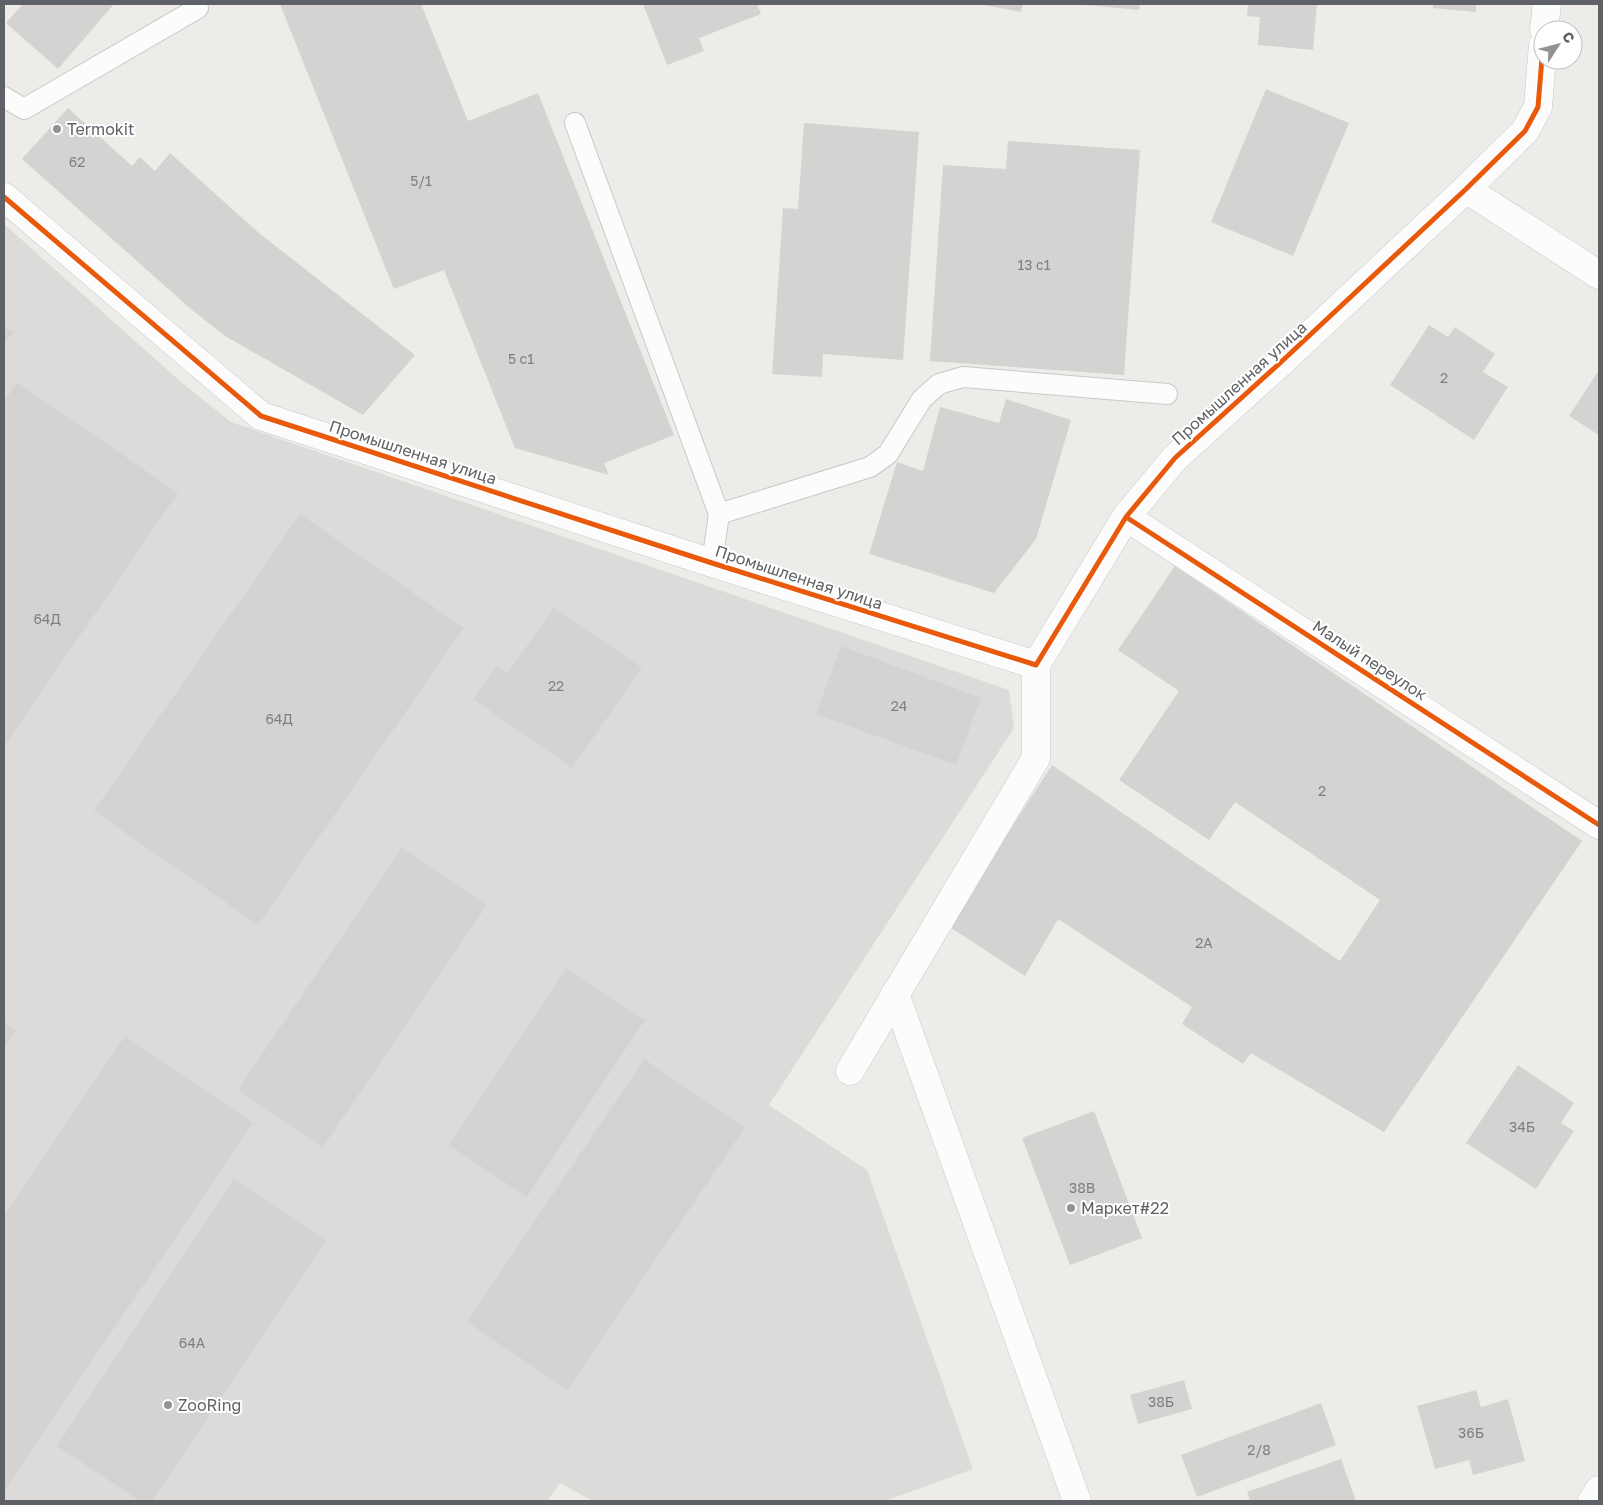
<svg xmlns="http://www.w3.org/2000/svg" width="1603" height="1505" viewBox="0 0 1603 1505" font-family="'Golos Text',sans-serif">
	<rect width="100%" height="100%" fill="#edece9"/>
	<!-- industrial -->
	<path fill="#dddbd9" d="M4,224L181,382L231,422L1009,690L1014,728L769,1105L867,1170L973,1469L885,1501H593L560,1483L547,1501H4Z"/>
	<!-- building -->
	<path fill="#d4d3d1" d="M23,4H114L58,69L6,23Z
		M280,4H421L468,121L538,93L674,435L604,463L609,475L515,448L444,270L394,289Z
		M643,4H757L761,14L699,38L704,51L667,65Z
		M979,4H1023L1021,12Z
		M1086,4H1140L1139,10L1086,5Z
		M1248,4H1317L1313,50L1258,45L1260,17L1247,16Z
		M1433,4H1476V12L1433,8Z
		M1266,89L1349,123L1293,256L1211,222Z
		M68,108L132,166L140,157L155,171L170,153L260,234L415,355L363,415L225,336L192,310L22,159Z
		M804,123L919,132L903,360L823,354L822,377L772,374L783,208L798,209Z
		M1008,141L1140,150L1124,375L930,361L943,165L1006,169Z
		M1429,325L1448,337L1455,327L1495,354L1483,372L1508,387L1474,440L1390,385Z
		M4,326L13,332L4,345Z
		M1599,370V435L1569,416Z
		M17,382L178,493L4,746V402Z
		M1006,399L1071,420L1036,539L994,593L869,554L897,462L923,471L940,407L999,423Z
		M300,514L464,628L258,925L94,811Z
		M1175,566L1582,841L1384,1132L1251,1053L1243,1064L1182,1024L1192,1007L1058,919L1025,976L948,926L1052,765L1340,961L1380,900L1235,802L1209,840L1119,780L1179,691L1118,650Z
		M554,607L642,668L572,768L473,699L496,666L508,673Z
		M841,646L981,698L956,765L816,714Z
		M402,847L487,905L323,1147L238,1090Z
		M566,968L645,1020L527,1197L449,1145Z
		M4,1022L16,1031L4,1049Z
		M125,1036L253,1123L4,1491V1215Z
		M644,1059L745,1127L568,1390L467,1322Z
		M1518,1065L1574,1103L1561,1123L1574,1131L1536,1189L1466,1143Z
		M1094,1111L1142,1238L1070,1265L1022,1138Z
		M234,1179L327,1240L152,1501H140L57,1446Z
		M1184,1380L1192,1409L1138,1424L1130,1395Z
		M1476,1390L1481,1407L1508,1399L1525,1461L1473,1475L1469,1460L1435,1469L1417,1406Z
		M1321,1403L1336,1445L1197,1497L1181,1455Z
		M1341,1459L1356,1501H1250L1247,1492Z"/>
	<g fill="none" stroke-linecap="round" stroke-linejoin="round">
		<!-- lane casing -->
		<g stroke="#c8c8c8" stroke-width="22">
			<path id="lane" d="M4,97L24,109L198,8
				M575,123L719,514L712,563
				M719,514L870,467L888,454L922,399L939,384L963,377L1167,394"/>
		</g>
		<!-- street casing -->
		<g stroke="#c8c8c8" stroke-width="29">
			<path id="street" d="M1544,30L1547,4
				M1466,189L1599,275
				M4,197L261,416L712,563L1036,665
				M1126,517L1599,825
				M1036,665L1126,517L1175,458L1280,363L1466,189L1525,131L1538,107L1543,45
				M895,994L1077,1501
				M850,1071L1036,758V665
				M1592,1501L1599,1490"/>
		</g>
		<!-- lane -->
		<use href="#lane" stroke="#fcfcfc" stroke-width="20"/>
		<!-- street -->
		<use href="#street" stroke="#fcfcfc" stroke-width="28"/>
		<!-- cycleway casing -->
		<g stroke="#fff" stroke-width="8">
			<path id="cycleway" d="M4,197L261,416L712,563L1036,665L1126,517L1175,458L1280,363L1466,189L1525,131L1538,107L1543,45
				M1126,517L1599,825"/>
		</g>
		<!-- cycleway -->
		<use href="#cycleway" stroke="#e8590c" stroke-width="5"/>
	</g>
	<!-- markers -->
	<g fill="#909293" stroke="#fff" stroke-width="2">
		<circle cx="57" cy="129" r="5"/>
		<circle cx="1071" cy="1208" r="5"/>
		<circle cx="168" cy="1405" r="5"/>
	</g>
	<g text-anchor="middle" stroke-width="4" stroke-linejoin="round" paint-order="stroke">
		<!-- number labels -->
		<g font-size="14" fill="#7d7f81">
			<text x="77" y="167">62</text>
			<text x="421" y="186">5/1</text>
			<text x="1034" y="270">13 с1</text>
			<text x="521" y="364">5 с1</text>
			<text x="1444" y="383">2</text>
			<text x="47" y="624">64Д</text>
			<text x="556" y="691">22</text>
			<text x="899" y="711">24</text>
			<text x="279" y="724">64Д</text>
			<text x="1322" y="796">2</text>
			<text x="1204" y="948">2А</text>
			<text x="1522" y="1132">34Б</text>
			<text x="1082" y="1193">38В</text>
			<text x="192" y="1348">64А</text>
			<text x="1161" y="1407">38Б</text>
			<text x="1471" y="1438">36Б</text>
			<text x="1259" y="1455">2/8</text>
		</g>
		<!-- poi labels -->
		<g font-size="16" fill="#5e6165" stroke="#fff" text-anchor="start">
			<text x="67" y="135">Termokit</text>
			<text x="1081" y="1214">Маркет#22</text>
			<text x="178" y="1411">ZooRing</text>
		</g>
		<!-- street labels -->
		<g font-size="16" fill="#5e6165" stroke="#fff">
			<text transform="translate(1239 383) rotate(-42)" y="6">Промышленная улица</text>
			<text transform="translate(413 452) rotate(18)" y="6">Промышленная улица</text>
			<text transform="translate(799 577) rotate(18)" y="6">Промышленная улица</text>
			<text transform="translate(1370 660) rotate(33)" y="6">Малый переулок</text>
		</g>
	</g>
	<!-- border -->
	<rect width="1603" height="1505" fill="none" stroke="#5e6165" stroke-width="10"/>
	<!-- north arrow -->
	<g transform="translate(1558 45) rotate(54)"><circle r="24" fill="#ffffff" stroke="#bfc0c1"/>
	<path d="M0-4L9 19L0 12L-9 19Z" fill="#909293"/>
	<text y="-8" font-size="14" font-weight="bold" text-anchor="middle" fill="#5e6165">С</text>
	</g>
</svg>
